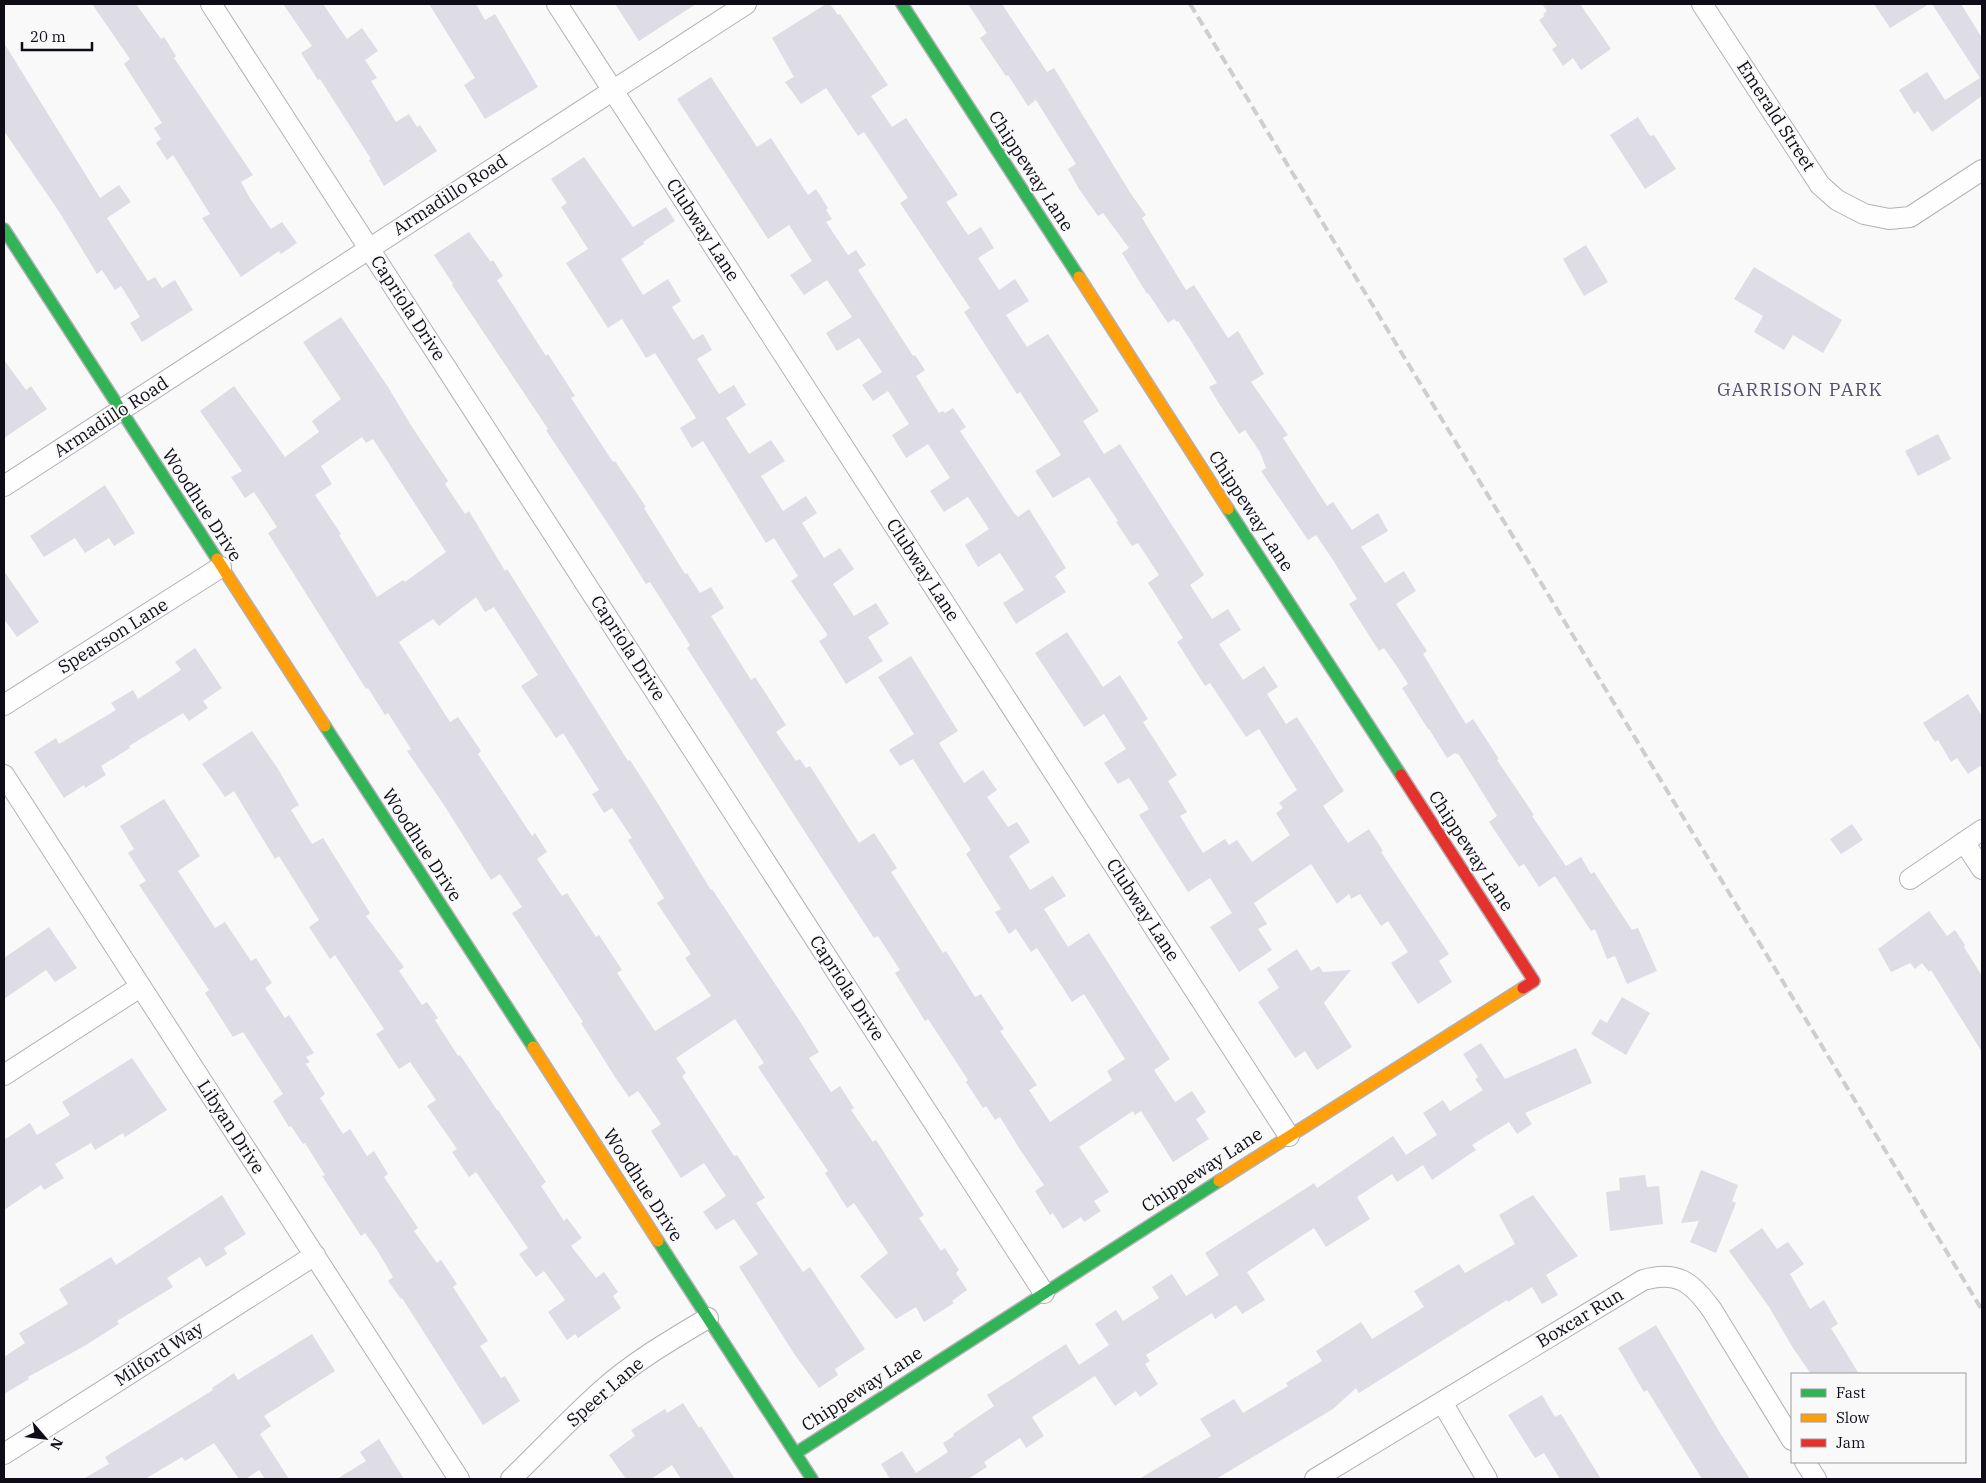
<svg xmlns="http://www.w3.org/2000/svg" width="1986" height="1483" viewBox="0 0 1986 1483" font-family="'IBM Plex Serif',serif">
	<rect width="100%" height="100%" fill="#f9f9f9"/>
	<!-- building -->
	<path fill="#dedce5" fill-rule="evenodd" d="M92,4H136L161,39L164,37L176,56L174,58L253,175L241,182L251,200L271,229L282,222L297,243L281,254L279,251L241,277L202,218L210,214L173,155L167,160L156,143L161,139L154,128L162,123L124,64L130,59Z
		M283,4H323L347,39L362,28L378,51L365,60L377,78L371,81L396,122L409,114L417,127L420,125L437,151L384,186L369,160L371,159L320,79L318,80L301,53L312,46Z
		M429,4H476L485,20L495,14L538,87L485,119L464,85L475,78Z
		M615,4H696L639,41Z
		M826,4H830L838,15L840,14L888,85L871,96L892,127L906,118L958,195L946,202L968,235L981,227L994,248L978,258L999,290L1015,279L1029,301L1006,315L1027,347L1048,334L1099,411L1083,421L1104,454L1120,444L1204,575L1190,585L1212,619L1228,609L1241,630L1219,644L1243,680L1264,666L1278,687L1267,694L1286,724L1297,717L1344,791L1323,806L1348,843L1369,829L1383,851L1381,852L1449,954L1439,961L1452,982L1418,1004L1391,963L1408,952L1388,921L1381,926L1360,894L1351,899L1349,894L1337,904L1311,864L1254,903L1267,924L1258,929L1272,950L1239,972L1210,927L1232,913L1210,878L1188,892L1139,815L1149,809L1129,778L1118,784L1104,763L1126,749L1104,714L1084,727L1035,653L1067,632L1103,687L1120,675L1148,719L1143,722L1177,775L1168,781L1187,812L1180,816L1203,853L1225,839L1229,845L1237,840L1252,862L1290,835L1276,813L1283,808L1279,803L1297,790L1259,729L1246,737L1210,683L1205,686L1177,642L1183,638L1148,583L1159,575L1138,543L1132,546L1116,522L1118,521L1089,477L1053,498L1035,471L1061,455L1020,392L1017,394L964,312L970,308L900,203L908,198L864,132L858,136L826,88L801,104L785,82L794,77L772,38Z
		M968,4H1002L1047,72L1054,68L1131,194L1146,215L1142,218L1186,290L1194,285L1228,338L1238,331L1264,374L1251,382L1288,435L1283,438L1327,506L1333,502L1352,530L1378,513L1388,531L1361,547L1385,583L1404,571L1416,591L1396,604L1427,651L1423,654L1466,724L1473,719L1499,759L1497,760L1534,815L1532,816L1566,866L1581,857L1591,874L1594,872L1632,930L1638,928L1657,971L1627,984L1615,956L1607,959L1595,929L1591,931L1555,876L1539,887L1524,864L1519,867L1489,822L1497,816L1471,774L1459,755L1455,753L1447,758L1429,729H1428L1402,688L1408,684L1398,668L1384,648L1379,651L1349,604L1357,599L1331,557L1316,535L1308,540L1261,471L1266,468L1260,452L1245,430L1239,434L1220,405L1209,387L1217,383L1191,341L1178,321L1177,322L1174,319L1168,323L1148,293L1147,294L1122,253L1129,248L1103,213L1098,216L1079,189L1068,169L1076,164L1036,100L1028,106L1008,75L1006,76L980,38L987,33Z
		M1542,4H1580L1611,49L1581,70L1573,58L1563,66L1552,49L1557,46L1539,20L1545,16L1543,14L1547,11Z
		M1874,4H1929L1890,28Z
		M1932,4H1961L1982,38V96L1932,132L1918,111L1914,114L1899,90L1927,72L1945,100L1980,78Z
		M4,43L100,198L119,185L131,202L107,218L148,281L155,277L162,288L175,280L193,310L142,342L130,323L140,317L121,286L115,290L102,270L97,274L60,213L4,131Z
		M711,77L757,147L771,138L808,195L816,189L828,208L826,210L832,219L826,222L848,255L856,250L866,265L858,270L913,356L915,355L925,370L916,376L939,413L943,411L945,413L953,408L966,427L960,431L1014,513L1018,517L1029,509L1066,568L1055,576L1066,592L1016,624L1003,603L1024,590L1000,553L978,567L965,545L989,529L968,497L944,512L930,491L950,478L928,444L906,458L892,435L909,424L888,391L873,401L862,385L882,372L859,338L837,351L826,333L852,317L827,280L804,295L790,275L812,261L789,225L768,239L677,99Z
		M1638,117L1650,136L1654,135L1676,169L1645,189L1610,135Z
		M584,157L633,227L666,207L675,221L643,242L644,244L621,259L643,295L668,279L681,301L672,307L693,340L703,334L712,350L697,359L719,394L734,385L746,405L726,418L749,454L771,440L785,461L761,476L783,511L806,496L817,513L802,523L824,558L840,548L854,569L833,584L854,616L876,603L889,624L868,637L883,661L846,684L819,641L826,637L827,634L791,581L798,576L774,538L766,543L703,441L692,448L680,428L696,418L655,353L646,358L622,319L608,328L566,263L588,249L561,207L567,203L551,179Z
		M469,232L491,262L493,260L503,276L497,280L546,356L548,354L575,396L571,398L613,462L615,461L646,507L644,508L685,574L687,573L700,593L711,587L724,608L711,616L751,680L755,677L786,725L776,732L796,761L800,759L806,768L810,766L859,843L874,833L897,868L891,872L943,953L946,951L975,997L981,994L1004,1029L1000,1031L1037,1085L1029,1090L1050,1122L1112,1080L1107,1071L1125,1059L1084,994L1072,1002L1037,948L1031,952L1016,929L1009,934L995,912L1001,909L966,854L971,850L913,759L900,766L889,750L914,734L878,677L911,656L958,731L939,743L964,783L983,770L997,790L987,797L1008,827L1017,822L1030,842L1009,856L1030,890L1053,876L1066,896L1044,909L1068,947L1089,933L1170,1059L1154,1070L1175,1102L1192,1091L1206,1112L1196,1119L1209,1139L1173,1162L1141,1111L1135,1115L1133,1111L1079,1147L1109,1192L1094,1201L1101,1211L1084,1222L1081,1217L1063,1229L1053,1213L1050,1215L1035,1191L1044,1185L1019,1148L1000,1117L995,1120L986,1106L983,1108L966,1082L968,1080L928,1019L925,1021L895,973L900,970L878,936L874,938L821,857L687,648L690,645L650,582L646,584L612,530L546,430L548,429L452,285L453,284L434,255Z
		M1586,245L1608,282L1584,296L1563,259Z
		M1754,267L1842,320L1823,353L1793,335L1784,350L1754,332L1763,316L1734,299Z
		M341,317L388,387L412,427L448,481L445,484L465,514L469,511L505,571L507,569L628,761L630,760L660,807L711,890L712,889L801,1023L819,1052L809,1058L831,1092L840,1086L854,1108L851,1110L873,1142L876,1140L924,1215L919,1218L941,1251L945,1248L959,1270L956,1273L967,1290L952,1301L954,1303L924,1322L916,1307L896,1319L860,1276L888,1253L854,1203L847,1208L825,1173L828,1171L758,1067L764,1063L735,1019L676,1058L686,1073L682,1076L734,1156L737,1155L765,1198L756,1203L803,1272L810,1267L865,1349L835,1369L838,1375L819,1388L795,1355L739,1267L758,1254L734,1219L716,1230L703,1212L726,1196L704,1163L681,1178L651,1131L661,1124L638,1091L629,1097L615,1077L581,1023L583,1022L512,913L522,907L500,874L491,880L444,805L407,751L411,749L388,713L385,715L368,688L366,689L268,533L277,527L254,492L245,498L231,477L242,471L200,411L234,386L285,457L319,432L312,421L341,399L303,342ZM362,437L366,443L373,439L446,552L405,582L403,580L377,597L339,535L341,534L315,495L332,484L321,466ZM476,597L485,612L494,607L538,675L521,686L556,738L563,733L599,790L592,794L604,813L612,808L632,838L628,840L664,898L657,903L691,954L685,958L711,996L655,1031L617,973L622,970L599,935L596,937L567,893L562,896L537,859L547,852L535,833L532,836L478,754L481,751L458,717L450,722L399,642L433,619L439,626Z
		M4,360L26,390L31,386L47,409L4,438Z
		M1938,434L1951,459L1918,476L1905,451Z
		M105,485L135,533L114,546L109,538L85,553L75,538L44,557L30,536Z
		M4,571L39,622L17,637L4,619Z
		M195,648L222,688L203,701L208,708L189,721L183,713L129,746L130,748L101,766L106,775L85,788L84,785L64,798L34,752L56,738L59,744L116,710L111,703L133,690L138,699L181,670L175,662Z
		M1968,694L1982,716V765L1968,774L1957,758L1951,762L1938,740L1935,742L1923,723Z
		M252,731L278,769L299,805L291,810L312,844L323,838L370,913L366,916L404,967L399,971L422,1005L427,1002L438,1018L435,1020L458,1056L460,1055L497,1110H498L546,1182L541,1186L564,1221L567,1218L582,1238L571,1246L596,1278L604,1272L618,1292L613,1296L621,1308L578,1338L575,1334L567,1340L548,1312L565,1300L544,1271L536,1277L519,1254L528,1248L476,1172L469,1177L452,1152L457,1149L427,1106L436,1100L410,1062L399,1069L376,1034L384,1029L335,955L330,959L309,927L319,920L279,856L275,859L234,791L225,797L202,764Z
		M164,799L200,856L178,871L215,928L225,922L251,961L256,958L272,983L265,988L285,1018L289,1015L314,1053L306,1057L310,1062L306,1064L325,1094L320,1098L343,1134L350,1129L367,1156L374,1151L388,1174L384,1177L418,1228L414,1231L437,1263L441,1260L457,1284L453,1287L488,1341L480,1346L501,1378L505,1376L520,1401L483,1425L402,1298L401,1299L388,1281L393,1277L377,1250L365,1233L361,1236L322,1176L325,1175L305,1143L303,1144L291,1126L289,1127L273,1101L283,1094L243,1032L233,1037L205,993L209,990L139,885L146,881L128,853L134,849L120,826Z
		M1852,824L1863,840L1841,854L1830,839Z
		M1929,911L1947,936L1955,930L1965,945L1964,947L1982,976V1052L1931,970L1929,972L1922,963L1915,969L1910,963L1891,972L1878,949Z
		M49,927L77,968L55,982L46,970L4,999V958Z
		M1297,949L1311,971L1319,966L1323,972L1351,970L1324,1003L1352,1047L1317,1070L1305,1051L1295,1058L1258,1002L1279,988L1267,969Z
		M1622,997L1650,1013L1626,1055L1591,1034L1600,1019L1607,1023Z
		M1481,1043L1505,1079L1576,1048L1592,1083L1525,1113L1532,1124L1517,1134L1509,1122L1472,1145L1476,1150L1432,1180L1423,1165L1397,1182L1392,1174L1357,1197L1370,1219L1326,1247L1314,1228L1247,1272L1265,1300L1242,1314L1236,1305L1215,1319L1212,1313L1146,1355L1150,1361L1145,1364L1158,1384L1140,1397L1136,1391L1115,1406L1095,1376L1032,1417L1044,1436L1026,1448L1020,1438L984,1462L987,1467L968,1479H890L881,1464L902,1451L916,1473L948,1452L943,1443L954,1436L953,1434L994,1406L987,1395L1066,1344L1079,1365L1109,1345L1095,1324L1116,1310L1123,1321L1159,1298L1152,1287L1172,1274L1186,1296L1219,1275L1205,1253L1280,1205L1314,1183L1317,1188L1393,1136L1406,1155L1437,1135L1423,1113L1443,1100L1450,1111L1483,1090L1475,1079L1478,1077L1463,1054Z
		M132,1058L167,1110L125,1137L123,1133L95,1150L91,1143L55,1164L64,1178L44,1190L41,1185L4,1210V1140L30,1123L37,1135L70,1115L62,1102Z
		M1701,1170L1738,1185L1732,1201L1736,1203L1716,1253L1690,1242L1699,1221L1681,1223Z
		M1645,1175L1647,1187L1659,1186L1663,1224L1610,1231L1606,1192L1620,1190L1619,1178Z
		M222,1195L246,1234L224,1248L227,1254L206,1267L200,1257L167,1278L173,1287L117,1321L119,1324L86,1345L28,1377L29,1379L4,1394V1357L25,1343L19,1333L68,1304L59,1289L111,1257L116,1265Z
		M1533,1195L1578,1256L1546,1275L1558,1295L1542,1304L1532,1287L1508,1302L1507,1300L1359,1393L1356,1388L1333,1409L1216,1479H1139L1211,1436L1200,1419L1234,1399L1243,1413L1288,1386L1286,1383L1322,1361L1316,1351L1361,1322L1372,1339L1424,1307L1414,1291L1459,1264L1465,1273L1515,1244L1499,1215Z
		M1762,1228L1777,1249L1788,1242L1804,1264L1790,1274L1810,1309L1824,1300L1838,1324L1831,1328L1859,1374H1811L1793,1348L1769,1307L1729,1251Z
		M1656,1325L1720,1433L1750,1479H1702L1647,1390L1644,1392L1618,1348Z
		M312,1334L335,1371L264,1416L271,1426L260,1434L289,1479H265L259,1470L246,1479H239L214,1443L185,1461L182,1457L145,1479H83L109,1464L105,1457L213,1390L212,1388L234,1373L238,1380Z
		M1542,1395L1555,1417L1561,1414L1601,1479H1560L1544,1453L1535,1458L1508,1415Z
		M683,1403L699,1428L701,1426L735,1479H681L672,1465L651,1479H626L609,1455L635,1436L631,1430L665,1409L667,1413Z
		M379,1439L404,1479H337L366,1461L360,1452Z"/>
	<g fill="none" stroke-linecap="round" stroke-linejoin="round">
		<!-- street casing -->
		<g stroke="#b2b0b6" stroke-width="22">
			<path id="street" d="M211,4L1044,1293
				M557,4L1289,1136
				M1702,4L1820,185L1837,200L1864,214L1889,219L1910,217L1982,170
				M4,486L746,4
				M4,705L221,567
				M4,775L459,1479
				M1964,842L1982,869
				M1910,879L1982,830
				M4,1075L140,987
				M1442,1402L1487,1479
				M4,1454L315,1255
				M1805,1462L1816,1479
				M511,1479C541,1450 570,1419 601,1391C633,1362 671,1340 708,1318
				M1315,1479L1643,1280C1677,1270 1692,1282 1712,1310L1792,1440"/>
		</g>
		<!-- fast casing -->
		<g stroke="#b2b0b6" stroke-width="14">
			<path id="fast" d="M902,4L1079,277
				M4,229L217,559
				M1228,509L1401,775
				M325,726L533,1047
				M658,1241L812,1479
				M796,1453L1219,1181"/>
		</g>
		<!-- slow casing -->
		<g stroke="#b2b0b6" stroke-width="14">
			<path id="slow" d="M1079,277L1228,509
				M217,559L325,726
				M533,1047L658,1241
				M1219,1181L1523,988"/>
		</g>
		<!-- jam casing -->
		<g stroke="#b2b0b6" stroke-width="14">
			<path id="jam" d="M1401,775L1534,981L1523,988"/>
		</g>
		<!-- street -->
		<use href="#street" stroke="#fefefe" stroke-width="20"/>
		<!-- fast -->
		<use href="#fast" stroke="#30b455" stroke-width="11"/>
		<!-- slow -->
		<use href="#slow" stroke="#ff9f0a" stroke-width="11"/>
		<!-- jam -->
		<use href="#jam" stroke="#e5322d" stroke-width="11"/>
		<!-- rail -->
		<path stroke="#cecece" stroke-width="4" stroke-dasharray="10 5" stroke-linecap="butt" d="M1190,4L1982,1310"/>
	</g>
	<g text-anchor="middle" stroke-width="4" stroke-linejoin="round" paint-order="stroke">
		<!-- street labels -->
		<g font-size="18" fill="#0f0c18" stroke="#f9f9f9">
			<text transform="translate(1776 116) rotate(57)" y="6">Emerald Street</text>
			<text transform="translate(1031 171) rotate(57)" y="6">Chippeway Lane</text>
			<text transform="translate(450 195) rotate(-33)" y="6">Armadillo Road</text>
			<text transform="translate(703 230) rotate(57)" y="6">Clubway Lane</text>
			<text transform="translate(408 308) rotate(57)" y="6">Capriola Drive</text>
			<text transform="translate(111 417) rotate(-33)" y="6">Armadillo Road</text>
			<text transform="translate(202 505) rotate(57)" y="6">Woodhue Drive</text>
			<text transform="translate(1251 511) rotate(57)" y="6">Chippeway Lane</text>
			<text transform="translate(923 570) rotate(57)" y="6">Clubway Lane</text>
			<text transform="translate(113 636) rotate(-32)" y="6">Spearson Lane</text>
			<text transform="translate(628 648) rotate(57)" y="6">Capriola Drive</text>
			<text transform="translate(422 845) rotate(57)" y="6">Woodhue Drive</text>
			<text transform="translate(1471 851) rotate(57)" y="6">Chippeway Lane</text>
			<text transform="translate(1143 910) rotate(57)" y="6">Clubway Lane</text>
			<text transform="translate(847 988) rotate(57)" y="6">Capriola Drive</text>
			<text transform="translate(231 1127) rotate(57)" y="6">Libyan Drive</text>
			<text transform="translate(1202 1170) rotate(-33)" y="6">Chippeway Lane</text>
			<text transform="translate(643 1185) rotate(57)" y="6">Woodhue Drive</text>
			<text transform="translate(1580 1318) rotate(-31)" y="6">Boxcar Run</text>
			<text transform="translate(159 1354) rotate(-33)" y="6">Milford Way</text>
			<text transform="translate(862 1389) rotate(-33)" y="6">Chippeway Lane</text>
			<text transform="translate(605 1392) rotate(-41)" y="6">Speer Lane</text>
		</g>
		<!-- neighbourhood labels -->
		<g font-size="19" letter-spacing="1" fill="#57506e" stroke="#f9f9f9">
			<text x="1800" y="396">GARRISON PARK</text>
		</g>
	</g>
	<!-- border -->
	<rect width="1986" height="1483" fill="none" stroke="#0f0c18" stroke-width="10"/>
	<!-- legend -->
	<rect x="1791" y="1373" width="175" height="90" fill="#f9f9f9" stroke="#9b9a9f"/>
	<rect x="1801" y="1389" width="25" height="8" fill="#30b455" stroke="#9b9a9f"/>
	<text x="1836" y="1398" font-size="15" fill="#0f0c18">Fast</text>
	<rect x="1801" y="1414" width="25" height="8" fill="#ff9f0a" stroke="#9b9a9f"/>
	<text x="1836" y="1423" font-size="15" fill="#0f0c18">Slow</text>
	<rect x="1801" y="1439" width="25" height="8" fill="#e5322d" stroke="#9b9a9f"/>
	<text x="1836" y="1448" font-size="15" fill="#0f0c18">Jam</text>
	<!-- north arrow -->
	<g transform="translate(45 1438) rotate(118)" stroke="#f9f9f9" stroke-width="4" paint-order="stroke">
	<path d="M0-4L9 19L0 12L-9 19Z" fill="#0f0c18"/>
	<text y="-8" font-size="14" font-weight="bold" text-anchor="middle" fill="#0f0c18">N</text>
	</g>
	<!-- scale -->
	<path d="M22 42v8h70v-8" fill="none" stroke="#0f0c18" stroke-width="2.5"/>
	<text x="30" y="42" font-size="15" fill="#0f0c18" stroke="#f9f9f9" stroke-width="4" paint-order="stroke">20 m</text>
</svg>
